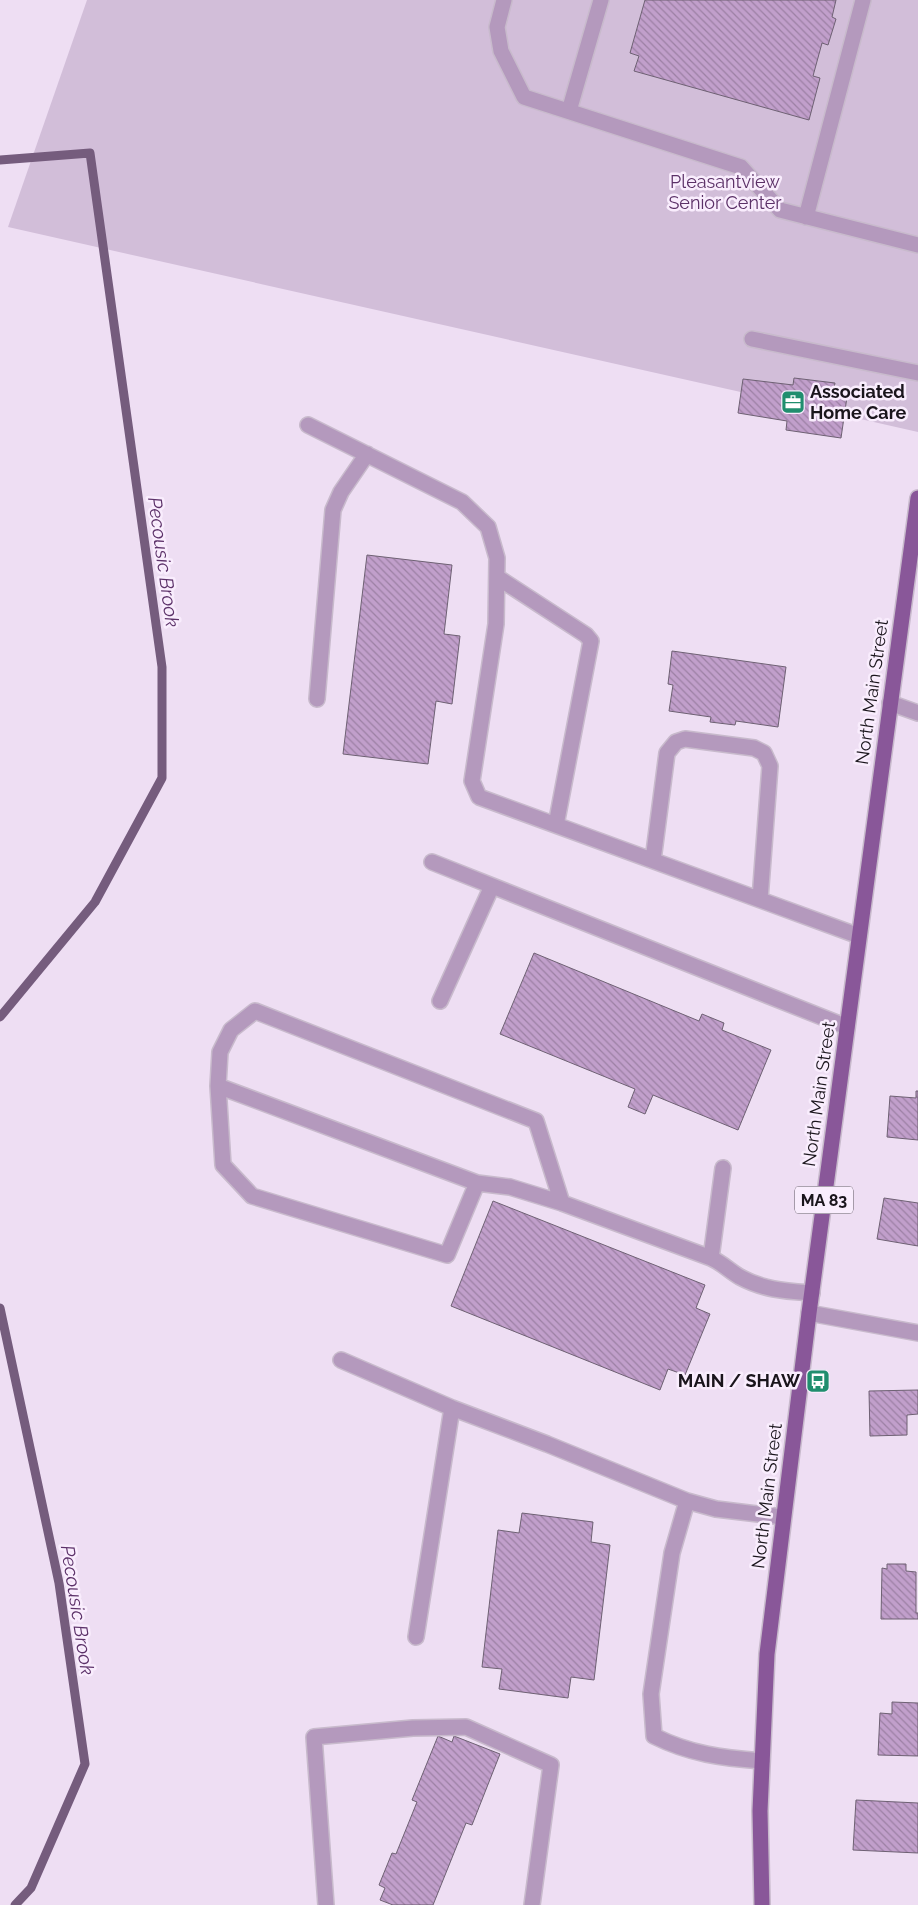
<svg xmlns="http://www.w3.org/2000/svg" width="918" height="1905" viewBox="0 0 918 1905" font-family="Raleway,sans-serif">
	<defs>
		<pattern id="building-back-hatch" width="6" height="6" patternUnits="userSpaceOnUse" patternTransform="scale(1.25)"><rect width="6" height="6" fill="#c19fcb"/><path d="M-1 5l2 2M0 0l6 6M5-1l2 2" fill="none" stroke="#9c80a4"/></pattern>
	</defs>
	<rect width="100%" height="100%" fill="#eedef3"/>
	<!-- park -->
	<path fill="#d2bed9" d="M87,0H918V432L8,227Z"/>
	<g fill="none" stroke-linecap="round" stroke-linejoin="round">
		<!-- stream -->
		<path stroke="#755c7d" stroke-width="9" d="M0,160L90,153L162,667V778L95,902L0,1017
			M0,1308L59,1583L85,1764L31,1888L15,1905"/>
	</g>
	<!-- building -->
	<path fill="url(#building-back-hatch)" stroke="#6e6173" d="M645,0H836L832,17L836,19L828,45L822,43L813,76L820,78L809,120L634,71L639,56L630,53Z
		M794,378L835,383L834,388L848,390L841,438L786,430L787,421L738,413L743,379L793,385Z
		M367,555L452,565L444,634L460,636L452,704L436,701L428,764L343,754Z
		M672,651L786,667L778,727L736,721L735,725L710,722L711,717L669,711L673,685L668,684Z
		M534,953L699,1021L702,1014L724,1023L722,1030L771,1050L738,1130L653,1095L645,1114L628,1107L635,1089L500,1034Z
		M916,1091H918V1140L887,1137L890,1096L916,1098Z
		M884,1198L918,1203V1246L877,1239Z
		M493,1201L705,1285L696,1308L710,1314L685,1375L668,1369L660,1390L451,1306Z
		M918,1390V1414L907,1415V1435L870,1436L869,1391Z
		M522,1513L593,1522L591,1542L610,1545L594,1680L571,1677L568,1698L499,1689L502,1669L482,1667L498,1530L519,1533Z
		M887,1564H906V1571L916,1572V1613H918V1619H881L882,1568L887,1569Z
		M892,1702L918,1703V1756L878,1755L880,1713L892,1714Z
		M438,1736L452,1742L454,1736L500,1754L472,1825L466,1823L433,1905H393L380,1900L385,1888L379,1885L392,1853L396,1854L417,1802L412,1800Z
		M856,1800L918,1803V1853L853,1850Z"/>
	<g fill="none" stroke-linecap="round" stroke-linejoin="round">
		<!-- minor casing -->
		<g stroke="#c8bacc" stroke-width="18">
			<path id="minor" d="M504,0L497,27L501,51L524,97L741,167L780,210L918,245
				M569,111L601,0
				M806,217L863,0
				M752,339L918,373
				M308,425L462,502L488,527L497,558L496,624L472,781L479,797L859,936
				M497,577L586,635L591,641L556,825
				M317,699L333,510L341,492L367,454
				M890,703L918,713
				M653,860L667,753L676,742L685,739L754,748L764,753L770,766L760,899
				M432,862L847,1027
				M440,1001L492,886
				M218,1086L477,1183
				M562,1203L536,1121L255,1011L231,1030L220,1052L218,1086L223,1165L252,1196L447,1255L477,1183L510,1187L562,1203L711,1258C722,1263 730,1271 740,1277C764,1290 785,1291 812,1293
				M711,1258L723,1168
				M809,1313L918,1333
				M341,1360L452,1408L547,1444L687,1501L716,1509L783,1517
				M687,1501L672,1553L651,1694L654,1736C690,1754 722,1758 762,1761
				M416,1637L452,1408
				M326,1905L314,1737L413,1728L466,1727L551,1765L532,1905"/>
		</g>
		<!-- major casing -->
		<g stroke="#c8bacc" stroke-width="18">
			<path id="major" d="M762,1905L760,1811L767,1654L809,1313L918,498"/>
		</g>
		<!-- minor -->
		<use href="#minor" stroke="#b499bd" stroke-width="15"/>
		<!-- major -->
		<use href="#major" stroke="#895799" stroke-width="15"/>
	</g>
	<!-- icons -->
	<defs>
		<g id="office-square" transform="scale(1.25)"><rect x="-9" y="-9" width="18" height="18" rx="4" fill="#208e6e" stroke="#f9edfd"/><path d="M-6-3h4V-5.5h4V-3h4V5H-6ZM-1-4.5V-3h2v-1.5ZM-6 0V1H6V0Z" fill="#fff"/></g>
		<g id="bus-square" transform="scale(1.25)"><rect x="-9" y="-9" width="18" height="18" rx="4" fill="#208e6e" stroke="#f9edfd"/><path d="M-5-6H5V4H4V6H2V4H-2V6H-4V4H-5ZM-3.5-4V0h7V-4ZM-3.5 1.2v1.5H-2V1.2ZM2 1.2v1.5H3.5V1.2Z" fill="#fff"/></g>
	</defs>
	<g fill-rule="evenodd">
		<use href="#office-square" x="793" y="402"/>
		<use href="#bus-square" x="818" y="1381"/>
	</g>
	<g text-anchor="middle" stroke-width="5" stroke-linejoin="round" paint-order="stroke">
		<!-- shield labels -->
		<rect fill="#f9edfd" stroke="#5d5660" stroke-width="1" x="795" y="1186.5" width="58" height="27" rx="4"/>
		<g font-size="16" font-weight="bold" fill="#1a151c">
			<text x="824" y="1206">MA 83</text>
		</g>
		<!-- park labels -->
		<g font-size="18" fill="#5b3067" stroke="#f9edfd">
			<text x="725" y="188">Pleasantview<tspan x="725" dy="21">Senior Center</tspan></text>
		</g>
		<!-- poi labels -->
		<g font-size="18" font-weight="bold" fill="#1a151c" stroke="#f9edfd" text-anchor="start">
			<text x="810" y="398">Associated<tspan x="810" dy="21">Home Care</tspan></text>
			<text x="800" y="1387" text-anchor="end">MAIN / SHAW</text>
		</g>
		<!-- street labels -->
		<g font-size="18" fill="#1a151c" stroke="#f9edfd">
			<text transform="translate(872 692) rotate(-82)" y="6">North Main Street</text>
			<text transform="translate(819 1094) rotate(-82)" y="6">North Main Street</text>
			<text transform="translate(767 1496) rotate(-83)" y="6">North Main Street</text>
		</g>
		<!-- water labels -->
		<g font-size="19" font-style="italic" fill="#5c3169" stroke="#f9edfd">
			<text transform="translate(164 562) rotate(82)" y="7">Pecousic Brook</text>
			<text transform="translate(78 1610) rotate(81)" y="7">Pecousic Brook</text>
		</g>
	</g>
</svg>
